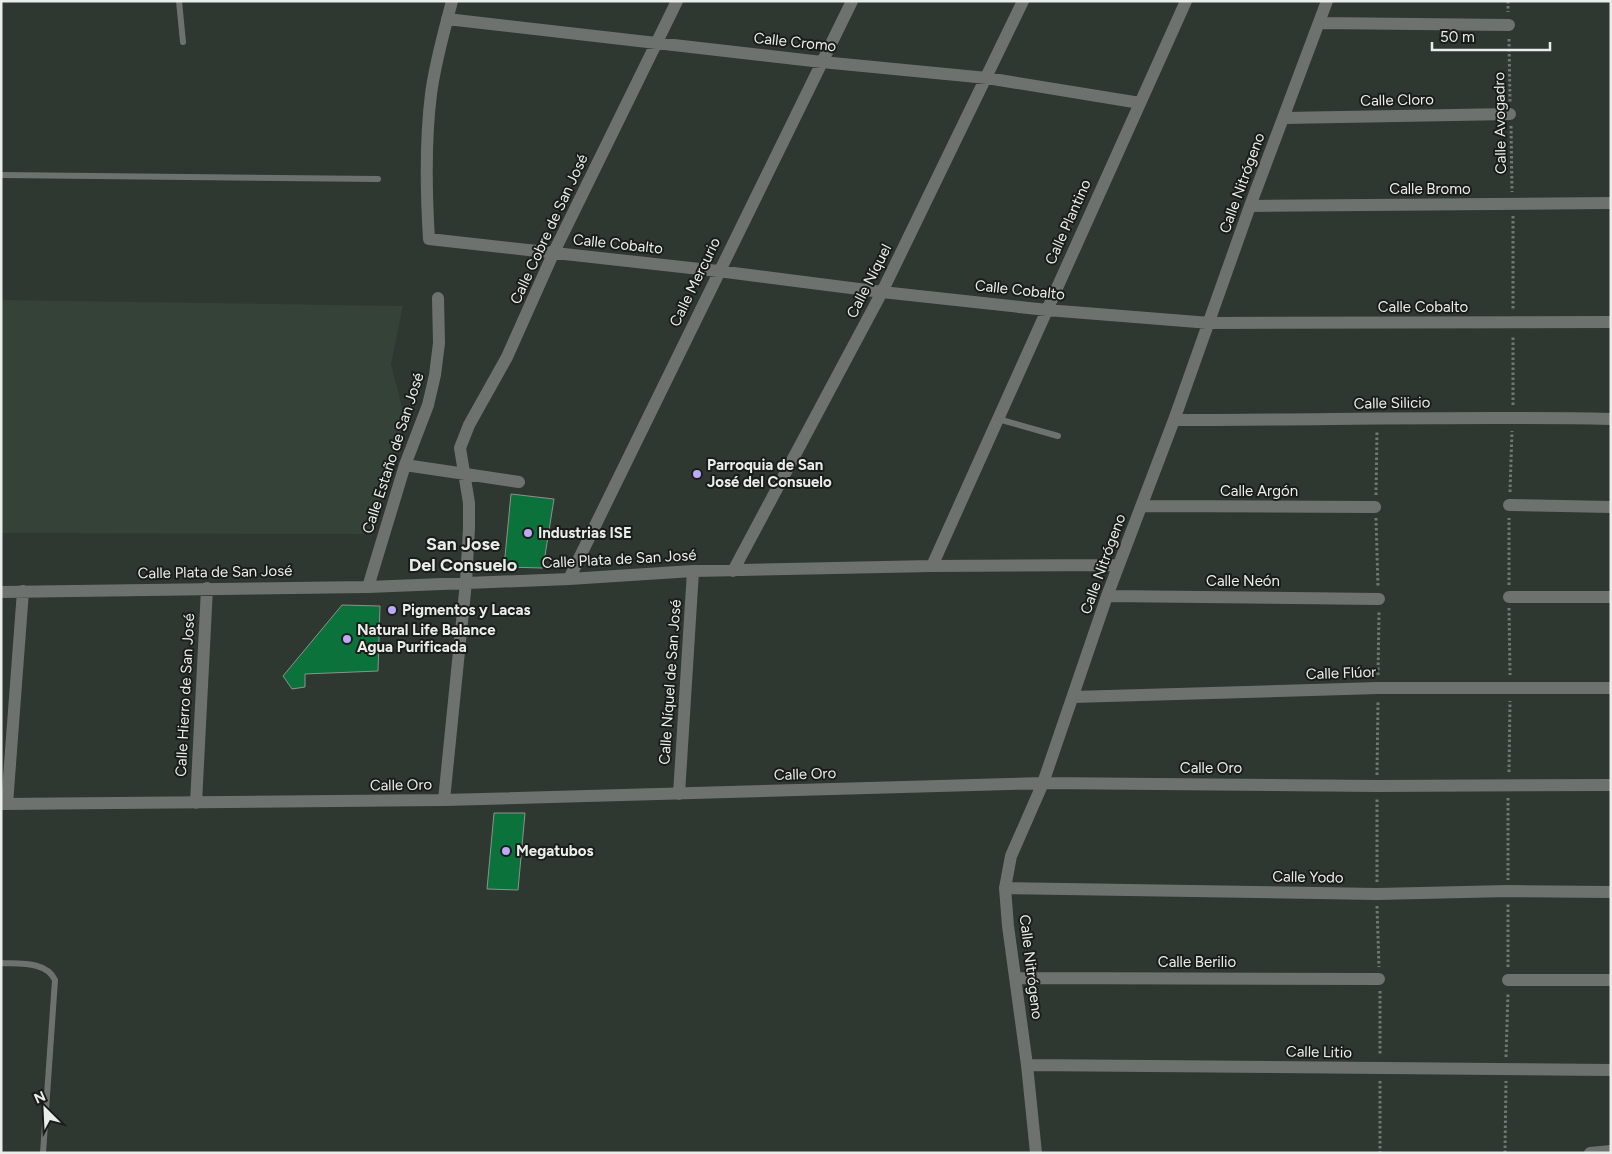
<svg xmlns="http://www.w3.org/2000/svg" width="1612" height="1154" viewBox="0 0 1612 1154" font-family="Figtree,sans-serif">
	<rect width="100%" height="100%" fill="#2f3731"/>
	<!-- built -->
	<path fill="#354238" d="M1,300L403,306L391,364L406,423L369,534L1,533Z"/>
	<!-- building -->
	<path fill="#0a723a" stroke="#8a938c" d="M511,494L554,499L543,568L504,567Z
		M342,605L380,606L378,671L305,674V687L292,689L283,676Z
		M494,813H525L518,890L487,889Z"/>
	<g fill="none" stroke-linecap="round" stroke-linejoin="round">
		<!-- path -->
		<path stroke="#717873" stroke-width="3" stroke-dasharray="2.5 2.5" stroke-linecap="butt" d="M1508,1V12
			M1509,39L1510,102
			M1511,126L1512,192
			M1513,216V310
			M1513,405V336
			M1510,492L1512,431
			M1376,495L1377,431
			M1376,518L1378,587
			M1509,585V518
			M1509,608L1510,675
			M1378,675L1379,611
			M1509,772L1510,701
			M1377,775L1378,701
			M1508,798V880
			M1377,882V798
			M1377,906L1379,967
			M1508,967V903
			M1380,991V1055
			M1506,1057L1508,993
			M1380,1081V1153
			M1505,1153L1506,1081"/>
		<!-- lane -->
		<path stroke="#6e726f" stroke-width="6" d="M179,1L183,42
			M1,175L378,179
			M998,419L1058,436
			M1,963C20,964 46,961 55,980L43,1153"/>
		<!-- street -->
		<path stroke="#6e726f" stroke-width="12" d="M452,1C444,32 435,63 431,94C425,142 426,191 429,239L718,271L882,292L1047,310L1210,323L1611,322
			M447,19L822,62L987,78L1140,103
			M1320,23L1509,25
			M1284,118L1510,114
			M1250,206L1611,203
			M1174,420C1319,420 1465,416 1611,419
			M405,465L519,482
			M1509,505L1611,507
			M1142,506L1375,507
			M932,566L1186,1
			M733,571L882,292L1023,1
			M569,579L852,1
			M368,587L405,465L428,405L435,375L439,343L438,298
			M1,592L368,587L569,579L693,571L932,566L1119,565
			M1107,596L1379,599
			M1509,597H1611
			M1073,697L1378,688H1611
			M679,794L693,571
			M444,800L466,582L469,528V503L460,448L469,425L507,357L553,254L677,1
			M196,803L207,588
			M1,804L444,800L1043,783L1377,786L1611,785
			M7,804L23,591
			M1005,888L1377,894L1508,891L1611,892
			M1015,978L1379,979
			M1508,980H1611
			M1027,1065L1611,1070
			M1036,1153L1027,1065L1008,926L1005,888L1011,856L1043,783L1107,596L1174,420L1250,206L1327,1
			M1590,1153L1611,1151"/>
	</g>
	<!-- markers -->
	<g fill="#bda9f5" stroke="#1a1d1a" stroke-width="2">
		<circle cx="697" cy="474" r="5"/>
		<circle cx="528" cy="533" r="5"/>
		<circle cx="392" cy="610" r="5"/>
		<circle cx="347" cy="639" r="5"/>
		<circle cx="506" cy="851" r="5"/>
	</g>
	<g text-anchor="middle" stroke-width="4" stroke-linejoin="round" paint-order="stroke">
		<!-- street labels -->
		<g font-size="15" fill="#e9eeea" stroke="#1a1d1a">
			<text transform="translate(795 42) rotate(6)" y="5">Calle Cromo</text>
			<text transform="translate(1397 100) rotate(-1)" y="5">Calle Cloro</text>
			<text transform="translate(1500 123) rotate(-91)" y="5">Calle Avogadro</text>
			<text transform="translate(1242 183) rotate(-70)" y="5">Calle Nitrógeno</text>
			<text x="1430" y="194">Calle Bromo</text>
			<text transform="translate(1068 222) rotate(-66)" y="5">Calle Plantino</text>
			<text transform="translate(549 229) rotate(-65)" y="5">Calle Cobre de San José</text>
			<text transform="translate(618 244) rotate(6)" y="5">Calle Cobalto</text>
			<text transform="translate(869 281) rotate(-63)" y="5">Calle Níquel</text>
			<text transform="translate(695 282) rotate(-64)" y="5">Calle Mercurio</text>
			<text transform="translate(1020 290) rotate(6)" y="5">Calle Cobalto</text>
			<text x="1423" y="312">Calle Cobalto</text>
			<text transform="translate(1392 403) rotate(-1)" y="5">Calle Silicio</text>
			<text transform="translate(393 453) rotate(-72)" y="5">Calle Estaño de San José</text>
			<text x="1259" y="496">Calle Argón</text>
			<text transform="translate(619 559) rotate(-3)" y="5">Calle Plata de San José</text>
			<text transform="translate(1103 564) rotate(-70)" y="5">Calle Nitrógeno</text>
			<text transform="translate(215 572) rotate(-1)" y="5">Calle Plata de San José</text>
			<text x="1243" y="586">Calle Neón</text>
			<text transform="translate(1341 673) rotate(-2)" y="5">Calle Flúor</text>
			<text transform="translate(670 682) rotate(-86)" y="5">Calle Níquel de San José</text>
			<text transform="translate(185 695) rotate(-87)" y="5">Calle Hierro de San José</text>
			<text x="1211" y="773">Calle Oro</text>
			<text transform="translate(805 774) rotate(-2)" y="5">Calle Oro</text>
			<text transform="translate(401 785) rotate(-1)" y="5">Calle Oro</text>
			<text transform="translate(1308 877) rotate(1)" y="5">Calle Yodo</text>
			<text x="1197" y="967">Calle Berilio</text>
			<text transform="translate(1031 967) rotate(83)" y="5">Calle Nitrógeno</text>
			<text transform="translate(1319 1052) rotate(1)" y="5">Calle Litio</text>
		</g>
		<!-- poi labels -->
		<g font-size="15" font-weight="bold" fill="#e9eeea" stroke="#1a1d1a" text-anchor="start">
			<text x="707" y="470">Parroquia de San<tspan x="707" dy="17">José del Consuelo</tspan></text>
			<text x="538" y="538">Industrias ISE</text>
			<text x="402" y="615">Pigmentos y Lacas</text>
			<text x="357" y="635">Natural Life Balance<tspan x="357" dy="17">Agua Purificada</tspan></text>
			<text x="516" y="856">Megatubos</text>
		</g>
		<!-- quarter labels -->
		<g font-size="18" font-weight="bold" fill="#e9eeea" stroke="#1a1d1a">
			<text x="463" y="550">San Jose<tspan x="463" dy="21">Del Consuelo</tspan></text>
		</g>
	</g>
	<!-- border -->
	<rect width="1612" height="1154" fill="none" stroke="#e9eeea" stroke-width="5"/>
	<!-- north arrow -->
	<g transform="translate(45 1109) rotate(336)" stroke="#1a1d1a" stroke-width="4" paint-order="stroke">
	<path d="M0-4L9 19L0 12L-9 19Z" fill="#e9eeea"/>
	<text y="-8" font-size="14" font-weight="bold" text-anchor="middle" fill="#e9eeea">N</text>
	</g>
	<!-- scale -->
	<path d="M1432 42v8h118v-8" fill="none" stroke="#e9eeea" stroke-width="2.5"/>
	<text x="1440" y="42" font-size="15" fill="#e9eeea" stroke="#1a1d1a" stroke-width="4" paint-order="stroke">50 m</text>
</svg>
